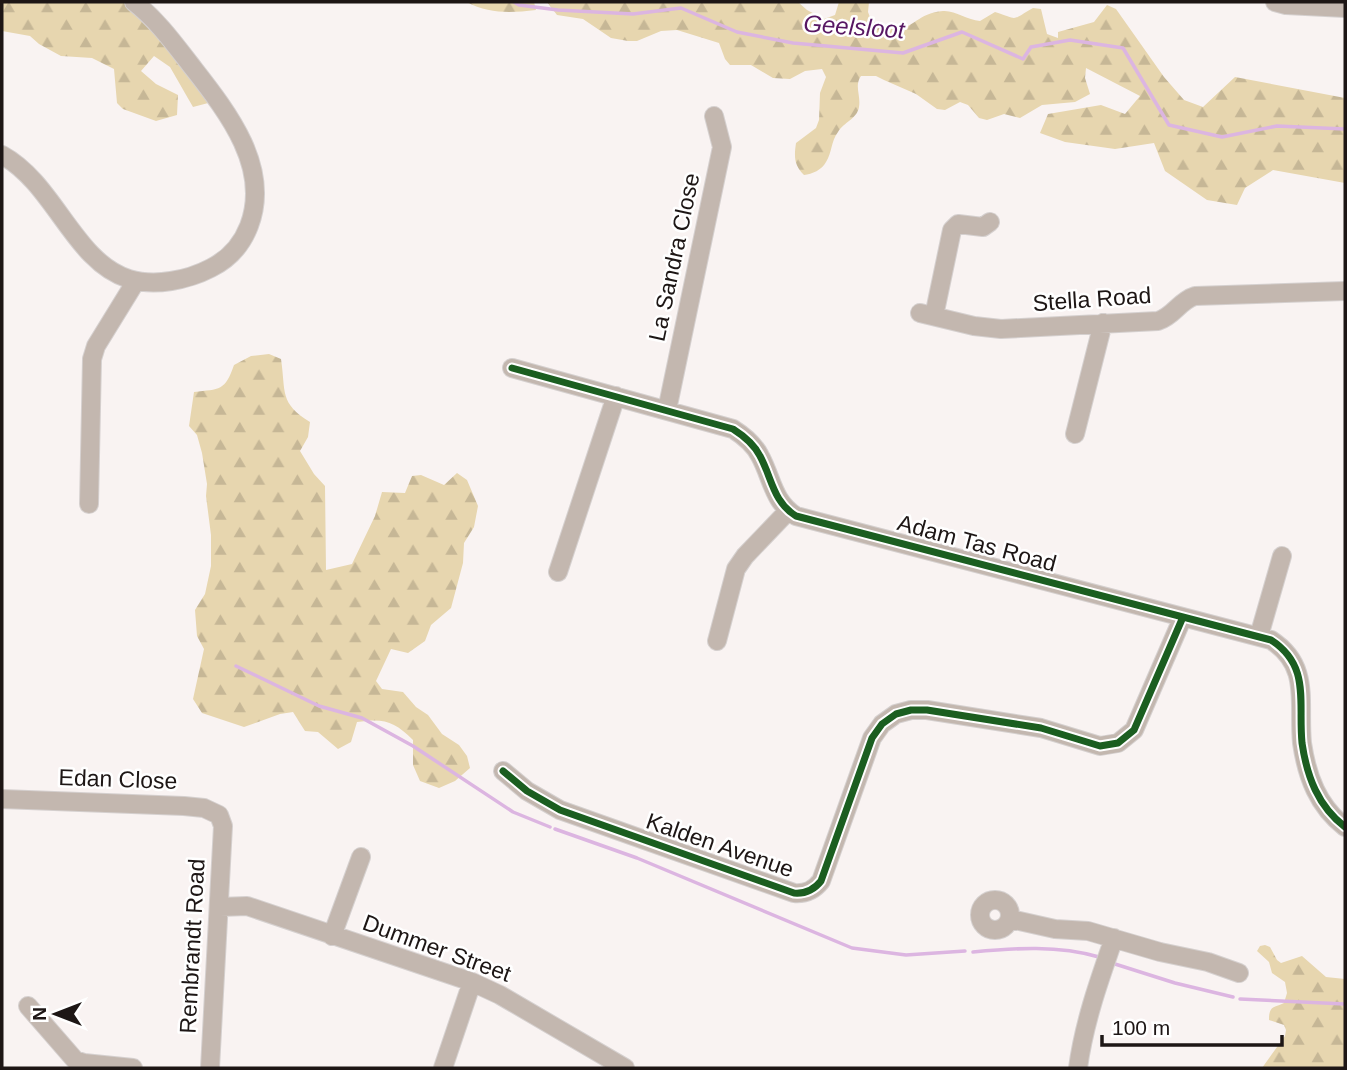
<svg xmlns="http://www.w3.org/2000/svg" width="1347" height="1070" viewBox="0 0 1347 1070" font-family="Helvetica,sans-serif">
	<defs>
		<pattern id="forest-firs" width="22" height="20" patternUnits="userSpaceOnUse" patternTransform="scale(1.75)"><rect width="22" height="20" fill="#e7d6af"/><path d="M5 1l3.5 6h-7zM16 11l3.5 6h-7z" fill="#c6b796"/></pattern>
	</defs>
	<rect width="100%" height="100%" fill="#f9f3f2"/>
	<!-- forest -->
	<path fill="url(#forest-firs)" d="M2,2H127L142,12L212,102L193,107L170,67L154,56L141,71L156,84L178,95L177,115L156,121L123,109L117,103L114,69L92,58L61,56L39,44L30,36L2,31Z
		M466,2H534L536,10C510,13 490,14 466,2Z
		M547,2H798L807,10L824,19L835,15L839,2H869L868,12L871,20C910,44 910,13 943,11C955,10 967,20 980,21L995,12C1020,20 1010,21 1033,8L1041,9L1047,34L1058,38V32L1094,22L1107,5L1116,9L1164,77L1184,100L1203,107L1235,77L1345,98V183L1273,170L1245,188L1237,205L1207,200L1165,171L1154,143L1115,149L1065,142L1040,133L1048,114L1101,105L1125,114L1140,96L1086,68L1085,78L1090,94L1075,102L1042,105L1020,118L1004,114L987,120L979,118L968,105L960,102L945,110L937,109L916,94L884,80L876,76H861C854,86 861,95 859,107C857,119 844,122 838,132C831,141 832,153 826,162C822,170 812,174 804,175C794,165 794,157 796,143L816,128L819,120L820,93L826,77L822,69L805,71L790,79L773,78L751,65H730L725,59L719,43L677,30L661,31L637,41H628L611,38L583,19L557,15Z
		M269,354L281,359C286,392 279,403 310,422L308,437L300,451L314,474L325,486L326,570L352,564L375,516L382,492L405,493L412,476L421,475L444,485L457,473L467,480L478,506L474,527L464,543L463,563L451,608L431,625L425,641L408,653L391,649L376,681L382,689L403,692L416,707L428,715L442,734L459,745L467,756L470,768L455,781L439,788L420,781L413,765V740C394,721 384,718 357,722L351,742L338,749L318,732L305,731L293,712L280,714L244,727L202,713L193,699L204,649L197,636L195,610L205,594L211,566V535L206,496L207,484L202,453L197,435L189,426L194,392C220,389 225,391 234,365L251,356Z
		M1265,945L1270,947L1277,960L1281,963L1302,956L1326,977L1345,979V1068H1262L1285,1036L1286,1030L1284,1025L1269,1020C1269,1006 1273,1008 1284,1003L1287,993L1285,982L1272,973L1269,962L1257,951L1260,946Z"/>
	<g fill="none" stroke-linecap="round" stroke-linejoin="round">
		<!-- stream -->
		<path stroke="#dcb5e1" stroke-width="3.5" d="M514,2L519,5L558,10L633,14L681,8L737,32L793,43L903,53L962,32L1023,59L1031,47L1070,40L1123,48L1169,125L1222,137L1277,126L1345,129
			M236,666L319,706L362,718L413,746L513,812L550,827
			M555,829L637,858L852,948L906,955L965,951
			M973,952C1015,948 1058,945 1099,957
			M1115,964L1175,983L1233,997
			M1240,999L1345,1004"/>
		<!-- minor casing -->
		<g stroke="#d5d0cf" stroke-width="20">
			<path id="minor" d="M1275,2L1286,5L1345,8
				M2,155C55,184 74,262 129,279C155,287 188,280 211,268C229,259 242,244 249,226C272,166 225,109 190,64C173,42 156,19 134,2
				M920,313L974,326L1001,329L1158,321C1174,316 1179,301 1195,296L1345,291
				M934,316L952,230L958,224L983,227L990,222
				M512,368L733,429C744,436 754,444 760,456C772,478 773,502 796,516L1271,640C1311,666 1298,702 1302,743C1307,777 1318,806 1345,827
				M667,410L722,147L714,116
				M1075,434L1103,323
				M89,504L92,359L96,346L136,281
				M558,572L616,396
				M1259,636L1282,556
				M717,641L736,569L745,556L788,511
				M503,771L527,791L560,810L794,893C806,894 814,890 821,881L872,738L882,724L896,714L911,710H927L1041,728L1100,746L1118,743L1134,730L1183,617
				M2,799L184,806L204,808L219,815L223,826L210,1068
				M980 915a15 15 0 1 1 30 0a15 15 0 1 1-30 0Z
				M220,907L247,906L472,982L500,995L625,1068
				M1010,919L1055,929L1088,931L1160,952L1208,962L1239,973
				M332,936L361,857
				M28,1006L75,1060L84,1063L133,1068
				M443,1068L472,982
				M1078,1068C1084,1023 1099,981 1114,938"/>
		</g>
		<!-- minor -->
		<use href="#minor" stroke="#c3b7af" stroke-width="18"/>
		<!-- cycleway casing -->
		<g stroke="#fff" stroke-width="11">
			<path id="cycleway" d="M512,368L733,429C744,436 754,444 760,456C772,478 773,502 796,516L1271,640C1311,666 1298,702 1302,743C1307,777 1318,806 1345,827
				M503,771L527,791L560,810L794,893C806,894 814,890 821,881L872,738L882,724L896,714L911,710H927L1041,728L1100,746L1118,743L1134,730L1183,617"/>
		</g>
		<!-- cycleway -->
		<use href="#cycleway" stroke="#1b5e20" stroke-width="7"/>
	</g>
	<g text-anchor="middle" stroke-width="5" stroke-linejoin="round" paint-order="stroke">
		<!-- street labels -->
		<g font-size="23" fill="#1d1615" stroke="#fff">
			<text transform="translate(674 257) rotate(-78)" y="8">La Sandra Close</text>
			<text transform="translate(1092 299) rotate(-4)" y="8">Stella Road</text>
			<text transform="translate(977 543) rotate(15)" y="8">Adam Tas Road</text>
			<text transform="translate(118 779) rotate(2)" y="8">Edan Close</text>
			<text transform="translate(720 845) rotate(19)" y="8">Kalden Avenue</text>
			<text transform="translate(192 946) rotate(-87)" y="8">Rembrandt Road</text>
			<text transform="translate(437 948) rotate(20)" y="8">Dummer Street</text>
		</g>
		<!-- water labels -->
		<g font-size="24" font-style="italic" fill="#571763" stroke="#fff">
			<text transform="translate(854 27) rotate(4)" y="8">Geelsloot</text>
		</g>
	</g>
	<!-- border -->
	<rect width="1347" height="1070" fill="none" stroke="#1d1615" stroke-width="7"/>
	<!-- north arrow -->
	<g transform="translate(56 1014) rotate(270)" stroke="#ffffff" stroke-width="5" paint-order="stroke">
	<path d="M0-5L12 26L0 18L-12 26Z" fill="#1d1615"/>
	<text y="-10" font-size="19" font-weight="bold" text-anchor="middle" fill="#1d1615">N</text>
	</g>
	<!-- scale -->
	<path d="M1102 1035v10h180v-10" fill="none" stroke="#1d1615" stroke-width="3.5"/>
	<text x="1112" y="1035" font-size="21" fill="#1d1615" stroke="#ffffff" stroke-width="5" paint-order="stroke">100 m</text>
</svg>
